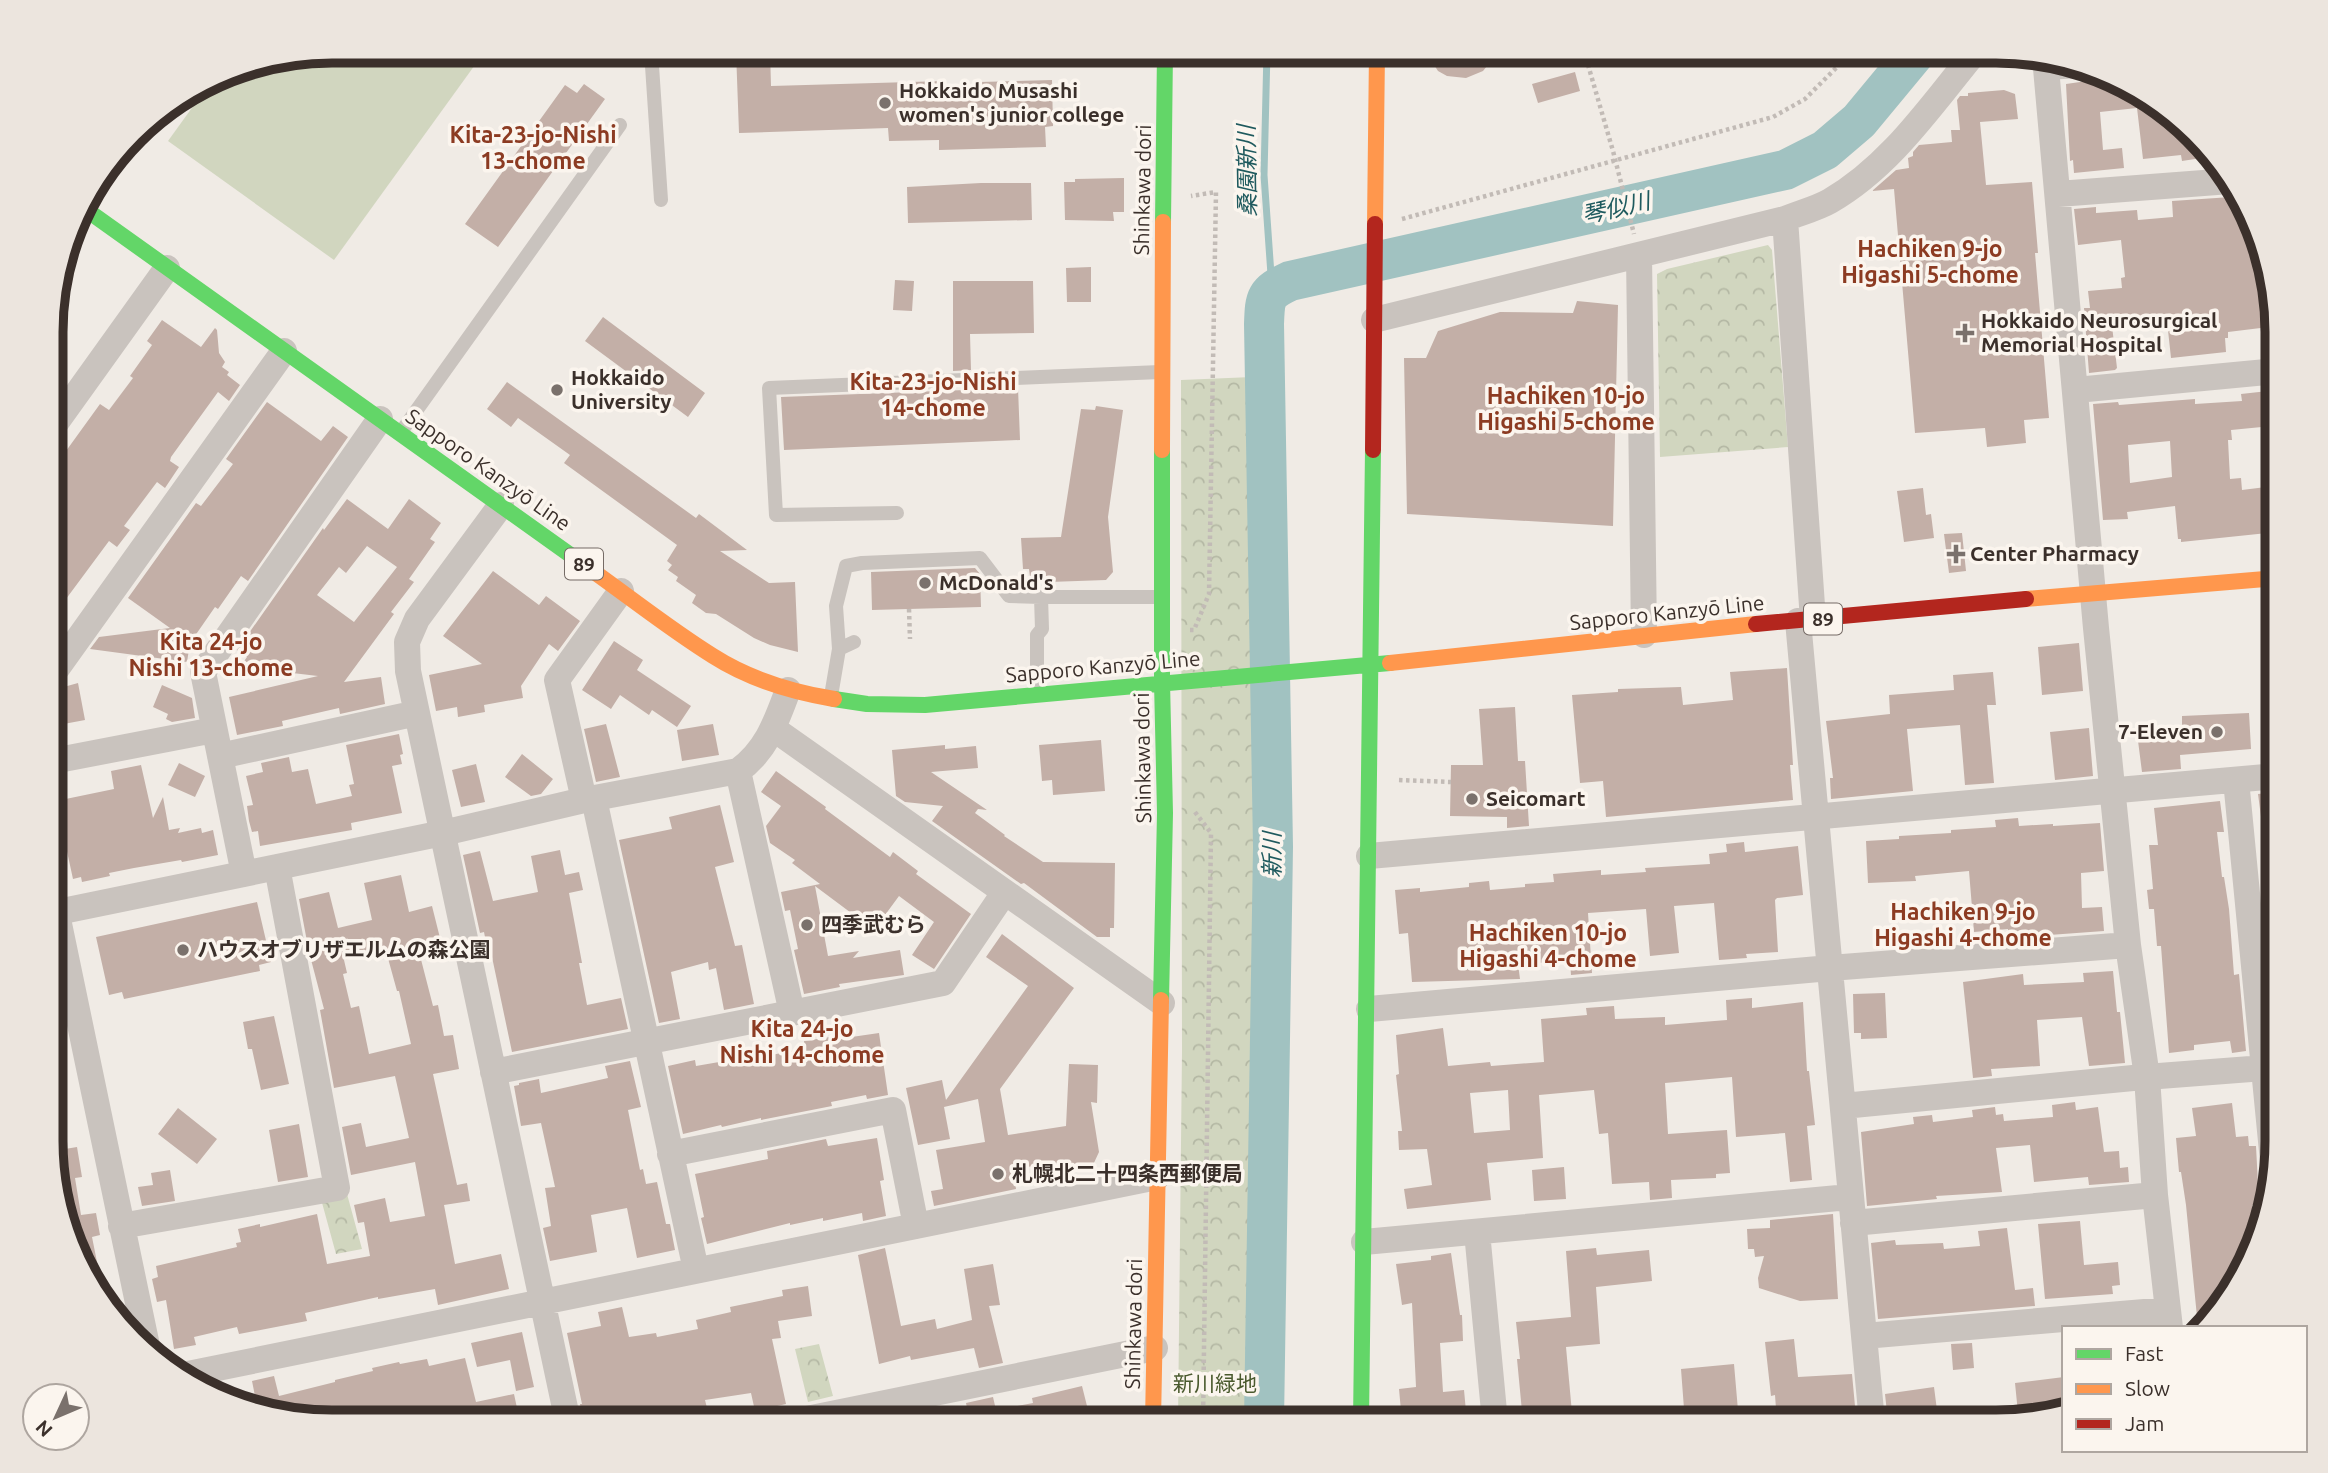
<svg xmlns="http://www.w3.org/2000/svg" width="2328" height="1473" viewBox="0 0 2328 1473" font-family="Ubuntu,'Noto Sans JP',sans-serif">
	<defs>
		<pattern id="park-crowns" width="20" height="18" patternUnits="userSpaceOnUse" patternTransform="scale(1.75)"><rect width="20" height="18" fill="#d1d6bf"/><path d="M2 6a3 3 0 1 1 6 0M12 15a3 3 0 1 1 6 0" fill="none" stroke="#b4b8a4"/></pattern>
	</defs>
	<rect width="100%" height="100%" fill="#f0ebe5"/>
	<!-- park -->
	<path fill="url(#park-crowns)" d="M1768,245L1772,250L1788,447L1660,457L1657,274L1667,269Z
		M1252,377L1254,1079L1253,1422H1178L1182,1051L1181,380Z
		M347,1194L362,1249L336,1254L321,1199Z
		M819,1344L833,1396L808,1402L795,1349Z"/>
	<!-- pitch -->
	<path fill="#d1d6bf" d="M332,51H485L334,260L168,141L212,80L225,72Z"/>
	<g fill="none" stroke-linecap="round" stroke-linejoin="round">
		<!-- stream -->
		<path stroke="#a1c2c1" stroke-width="7" d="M1267,51L1264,175L1272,289"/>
		<!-- river -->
		<path stroke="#a1c2c1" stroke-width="40" d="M1264,1422L1273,847L1264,324C1265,297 1265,293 1290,281L1785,170L1825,150L1859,121L1917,51"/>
	</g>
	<!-- building -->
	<path fill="#c3afa7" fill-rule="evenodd" d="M736,51H770L771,86L945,81L946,100H981L980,82L1052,80L1053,126L1045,127L1046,147L939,150V140L889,141L888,128L739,133Z
		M1425,51H1499L1483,71L1466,78L1447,76L1438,71Z
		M1575,72L1580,91L1538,103L1532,84Z
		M2108,78L2152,98L2208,157L2182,161L2181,155L2143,159L2137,108L2100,112L2103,150L2122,148L2124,168L2074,173L2073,160L2070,161L2066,84Z
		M584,84L605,99L498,247L465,224L565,85L577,93Z
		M2004,90L2015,94L2018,119L1980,122L1986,185L2032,182L2038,253H2035L2049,418L2024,420L2026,443L1987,447L1985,428L1915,433L1894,189L1872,191L1896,170L1909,168L1908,158L1913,156V152L1919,145L1952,142L1951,130H1960L1957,100L1960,96H1968V93Z
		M1124,178V212H1113L1114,221L1065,220L1064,182H1075V179Z
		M981,183H1031L1032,220L908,223L907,187Z
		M2240,193L2277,314V326L2228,332V338H2225L2226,352L2171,358L2167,321L2112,326L2117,368L2115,370L2089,373L2084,308H2090L2088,291L2122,288L2121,278L2125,277L2121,240L2078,245L2074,209L2096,207V213L2137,210L2138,220L2173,217L2172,201L2231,197Z
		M1091,267V302H1067L1066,268Z
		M895,280L914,281L912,311L893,310Z
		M953,281H1033L1034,333L970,334L971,370L953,371Z
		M1577,301L1618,305L1613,526L1407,514L1404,358H1426L1438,331L1500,312L1573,313Z
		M603,317L705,393L688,417L585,341Z
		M162,320L201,347L215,328L217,330L219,353L225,362L222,367L229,372L227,375L240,385L229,401L218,392L171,457L170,461L179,467L165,488L157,482L124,526L130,530L117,547L109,541L66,599L53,590V557L60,548L53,543V469L100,404L109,410L133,378L130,376L152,345L147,341Z
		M507,382L696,518L699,514L747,550L720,551L769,583L795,582L798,652L770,645L754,638L716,614L706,613L692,603L696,595L676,581L678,577L668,570L672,565L667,561L677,545L564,463L570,455L518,418L511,427L487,409Z
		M1018,388L1020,440L784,450L781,397Z
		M2268,391L2272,426L2231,430L2232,440H2228L2230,479L2241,478L2242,490L2274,486L2277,532L2181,542V539H2178L2175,506L2127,512L2128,519L2103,520L2093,404L2118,402L2119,405L2195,399V404L2242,401L2241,394ZM2170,441L2172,477L2130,483L2128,445Z
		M267,402L321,441L333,426L348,437L248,581L241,576L218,609L215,607L190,643L187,662L90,649L99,637L170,628L128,598L196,503L201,506L233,464L226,459Z
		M1096,406L1123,410L1108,517L1113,572L1106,580L1049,582L1048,577H1030L1029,569H1023L1021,538L1061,537L1081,409L1095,410Z
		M1923,488L1926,515L1931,514L1934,538L1904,542L1897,491Z
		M347,499L388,529L409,499L441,523L430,539L435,542L409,579L414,582L391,612L394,614L344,682L381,677L385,704L340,714L339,708L282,721L283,726L237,735L229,697L318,676L240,667L247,657L237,650L323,528L324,530ZM367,546L397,567L354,622L317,595L339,567L346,573Z
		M1962,533L1966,571L1949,573L1944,534Z
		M975,568L980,574L981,607L872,610L871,572Z
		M493,571L539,605L546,596L580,621L558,651L549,644L521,686L523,698L484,705L485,712L458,717L457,707L436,711L429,675L482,664L443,636Z
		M614,641L643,660L637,670L691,706L677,727L652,710L649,715L620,695L611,709L582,690Z
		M2079,643L2083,691L2042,695L2038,647Z
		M1787,668L1793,765H1790L1793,800L1606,817L1603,781L1580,783L1572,695L1618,692V689L1681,687L1683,705L1733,700L1730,672Z
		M1993,672L1996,705H1987L1994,783L1965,785L1960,725L1907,729L1913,791L1831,799L1830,778H1833L1826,721L1890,714L1889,695L1954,690L1953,675Z
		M78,683L85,720L53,726V690Z
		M162,685L192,698L195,718L172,722L166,719L168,714L153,707Z
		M1515,707L1518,761H1525L1529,826L1507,828V817L1450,816L1451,765H1483L1479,709Z
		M2249,713L2251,749L2180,755L2181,769L2142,772L2137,733L2182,728V716Z
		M606,724L620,777L596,782L584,729Z
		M713,724L719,755L682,761L677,730Z
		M2089,728L2093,776L2055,780L2050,732Z
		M399,734L403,754L400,755L402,764L392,766L402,813L351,823L352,830L260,846L258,831L252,832L249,821L247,806L253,805L246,776L263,772L261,763L289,757L292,772L308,769L316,804L352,796L349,785L354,784L346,745Z
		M1101,740L1105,791L1053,795L1052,780L1042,781L1039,745Z
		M945,745V749L976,746L978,768L931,772L987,810L978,809L975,813L1005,835L1004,836L1043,862L1115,863L1114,928H1110V937H1097L1024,883L1021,884L932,821L943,806L905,802L896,796L892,750Z
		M522,754L553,779L541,794L531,796L505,777Z
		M179,763L205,776L195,797L168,785Z
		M476,764L485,802L461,807L452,770Z
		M141,765L153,818L163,797L169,830L180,828L178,833L201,828L202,833L213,830L218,855L182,862L181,860L134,868L109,873L110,876L82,882L81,877L73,879L56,801L114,789L111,771Z
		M776,771L826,807L825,809L890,857L893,852L918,871L916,874L971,914L934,969L912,955L934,922L899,896L874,930L815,886L828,956L859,951L853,958L900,950L904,975L839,984L840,987L804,994L794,950L798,949L790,910L785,911L781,892L820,884L792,863L795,860L770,843L766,826L781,806L761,792Z
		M2277,792V846L2265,847L2258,794Z
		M2220,801L2224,832H2217L2222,877H2224L2229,909L2234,975L2239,974L2246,1051L2232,1053L2230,1041L2194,1045V1050L2169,1053L2161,946H2157L2154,909H2149L2147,890L2153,889L2149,845H2158L2154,808Z
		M720,805L734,862L715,867L735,946L742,945L754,1004L724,1010L716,968L709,970L708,962L671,972L680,1019L659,1023L619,840L672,829L669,817Z
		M2018,818L2019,826L2053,824V826L2100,823L2104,871L2081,873L2082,908L2102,907L2104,931L2009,938L2008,929L1974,932L1969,871L1915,876L1916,881L1868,883L1866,841L1899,839V836L1951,833V830L1996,827L1995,820Z
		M1744,842L1745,852L1798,846L1803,895L1777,898L1775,900L1778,952L1746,954L1747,958L1719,960L1714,903L1674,906L1679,953L1650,956L1646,909L1588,913L1592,973L1571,975L1570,961L1518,964L1520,979L1412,982L1408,933L1399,934L1395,890L1420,888V892L1469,887V883L1489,881L1490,890L1525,887V884L1554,882L1553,874L1601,870V875L1646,872L1645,868L1710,864L1709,854L1727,852L1726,844Z
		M560,850L565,875L579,872L583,890L569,893L582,963H579L587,1005L621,998L628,1029L512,1052L492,957L489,958L484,932L480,933L463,855L480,851L493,901L538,892L531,856Z
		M401,875L409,912L432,906L440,938L417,944L433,1006L438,1005L444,1036L453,1035L459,1069L433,1074L457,1185L467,1183L470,1201L444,1205L455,1264L501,1254L509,1289L438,1305L435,1289L378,1299V1297L305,1313L307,1321L239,1334L237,1327L194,1337L196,1345L174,1349L166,1300L157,1302L152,1279L158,1277L156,1266L237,1247L236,1243L241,1242L238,1229L260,1224V1227L317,1214L327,1264L370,1256L364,1222L358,1223L354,1205L385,1198L390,1222L425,1216L415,1162L351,1175L342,1127L361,1123L366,1147L409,1138L395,1076L334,1088L320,1010L324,1009L309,952L299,899L329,892L338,928L372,920L364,883ZM386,951L397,991H399L411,1044L369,1054L359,1006L351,1008L343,974L347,973L344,960Z
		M257,902L271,962L259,965L260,971L124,999L122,992L109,995L96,937Z
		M1002,934L1074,988L1000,1089L1008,1135L1066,1126L1069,1064L1098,1065L1097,1103L1091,1102L1099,1152L1093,1165L1066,1169L1056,1163L1013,1169L1016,1189L934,1206L931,1191L943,1189L936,1150L985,1142L978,1099L944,1107L950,1139L918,1145L906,1088L942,1080L946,1100L1028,986L986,957Z
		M2113,971L2117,1012H2120L2125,1063L2089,1066L2082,1017L2037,1020L2040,1066L1991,1069L1992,1076L1973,1078L1963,982L2023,974L2024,985L2084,982L2083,973Z
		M1885,993L1887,1038L1861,1039V1033H1854L1853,994Z
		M1752,998V1008L1803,1002L1807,1071H1809L1815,1125L1807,1126L1812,1180L1790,1182L1785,1133L1736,1137L1732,1077L1665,1083L1668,1134L1727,1130L1730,1173L1716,1174V1178L1671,1180L1672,1198L1650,1200L1649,1182L1612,1184L1608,1133L1599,1134L1594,1090L1539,1095L1543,1158L1487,1163L1491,1200L1407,1209L1404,1189L1432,1185L1427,1149L1399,1150L1398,1131H1402L1396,1075L1399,1074L1396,1035L1443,1028L1448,1066L1490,1062L1491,1066L1544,1062L1541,1019L1587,1015L1586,1008L1614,1006L1615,1019L1665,1017V1025L1727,1020L1726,1000ZM1508,1090L1510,1130L1474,1133L1470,1093Z
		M274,1016L289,1084L261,1090L252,1049H248L243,1022Z
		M879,1033L888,1095L867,1099L866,1095L831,1102L832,1106L761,1120V1118L722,1127L721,1125L683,1134L668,1066L695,1060L696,1066L748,1057V1060L805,1048L804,1041L830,1037L831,1040Z
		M630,1061L641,1107L628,1110L640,1170L643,1169L646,1184L657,1182L666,1224H670L675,1250L637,1258L627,1208L591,1215L597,1252L550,1261L543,1228L551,1226L545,1188L555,1187L541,1123L521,1126L514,1086L519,1085V1083L539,1079L541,1093L608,1078L605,1066Z
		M2075,1102L2076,1110L2098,1107L2104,1152L2119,1151L2120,1168L2128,1167L2129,1182L2089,1185L2088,1177L2034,1182L2030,1145L1996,1148L2002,1192L1936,1196L1937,1199L1867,1206L1861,1132L1914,1124L1913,1117L1932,1115L1933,1122L1973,1117L1972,1110L1995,1107L1996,1115L2003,1114L2004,1121L2053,1117L2052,1105Z
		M2232,1103L2236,1137L2248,1136L2249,1146H2256L2259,1204L2252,1205L2255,1246L2230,1297L2198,1327L2186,1205L2181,1172H2179L2176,1138L2196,1136L2192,1108Z
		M178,1108L217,1139L197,1164L158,1134Z
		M299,1124L308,1177L278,1182L269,1130Z
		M877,1138L884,1180L880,1181L886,1216L863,1221L862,1213L823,1221V1218L790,1225V1223L707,1244L701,1218L704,1217L695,1174L768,1159L767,1151L826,1139L828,1146Z
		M77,1147L82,1177L75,1178L81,1215L96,1213L100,1235L92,1237L99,1272L90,1275L53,1177V1151Z
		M1564,1167L1566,1199L1534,1201L1532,1170Z
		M170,1170L175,1201L142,1206L138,1187L153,1185L151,1173Z
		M1833,1214L1838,1299L1800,1301L1759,1288L1758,1278L1764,1256L1755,1257L1754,1249H1748L1747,1229L1770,1228V1220Z
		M2080,1221L2084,1265L2118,1262L2120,1285L2112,1286L2113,1294L2045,1299L2038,1224Z
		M2007,1228L2015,1290L2033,1288L2035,1306L1878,1319L1871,1243L1895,1240L1896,1245L1943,1243L1944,1249L1980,1246L1978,1231Z
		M885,1248L901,1326L935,1319L937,1329L972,1320L964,1269L993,1264L1000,1305L989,1306L1003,1363L979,1368L974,1348L911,1360L910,1356L879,1364L858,1255Z
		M1596,1248L1597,1255L1649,1250L1652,1281L1596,1287L1600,1344L1566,1347L1572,1413H1566L1567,1422H1523L1517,1359H1520L1516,1322L1571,1317L1566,1251Z
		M1451,1253L1460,1315H1462L1463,1341L1440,1343L1443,1392L1464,1390L1467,1422H1402L1399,1389L1416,1387L1412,1303L1402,1305L1396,1264L1431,1260V1256Z
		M808,1286L812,1316L778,1321L781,1338L772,1339L786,1404L755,1411L751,1393L705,1400L707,1408L681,1413V1411L651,1418L650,1414L614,1422H583L580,1404H582L567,1333L601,1326L598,1312L622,1307L629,1337L656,1333L657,1337L698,1329L696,1320L731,1312L730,1307L783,1296L782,1290Z
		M522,1332L534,1387L516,1391L510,1360L477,1367L471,1343Z
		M1794,1339L1798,1377L1852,1374L1856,1417L1777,1422L1775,1395L1771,1396L1765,1342Z
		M1972,1343L1974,1368L1953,1370L1951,1344Z
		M465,1358L476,1402L514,1394L520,1422H344L343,1417L325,1421L259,1413L241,1405L256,1401L252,1381L274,1376L279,1396L335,1382V1380L373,1371L372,1368L399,1362L400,1364L427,1359L429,1366Z
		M1734,1364L1739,1422H1685L1681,1369Z
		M2064,1377V1406L2018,1413L2015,1383Z
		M1082,1386L1091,1422H970L966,1403L993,1397L996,1410L1033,1403L1032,1398Z
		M1934,1387L1938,1418L1888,1422L1885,1394Z"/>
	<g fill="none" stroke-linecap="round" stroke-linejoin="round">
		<!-- path -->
		<path stroke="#c2bbb6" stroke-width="4.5" stroke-dasharray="3.5 3.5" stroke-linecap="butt" d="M1584,51L1613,151L1634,234
			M1402,219L1773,117L1805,99L1853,51
			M909,609L910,639
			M1190,630H1194L1209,594L1216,192L1191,196
			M1399,780L1451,782
			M1195,812L1211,833L1203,1422"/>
		<!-- lane -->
		<path stroke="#c9c3be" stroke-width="14" d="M651,51L661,200
			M401,432L620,125
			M897,513L776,515L769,388L1160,372
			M839,649L836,606L846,566L862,563L980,558L1009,596L1041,597
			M1037,694V635L1042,629L1041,597H1162
			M831,696L839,649L854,642"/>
		<!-- street -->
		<path stroke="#c9c3be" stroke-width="26" d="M2045,57L2096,628L2128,945L2147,1077L2155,1195L2170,1328
			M2046,67L2079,65
			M2058,194L2230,181
			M1785,219L1813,620
			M1639,255L1644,635
			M1374,320L1785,219C1799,213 1816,209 1830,201C1891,166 1932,104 1976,51
			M2076,390L2277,371
			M53,427L167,268
			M501,505L417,619L407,642L408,671L568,1422
			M1798,621C1823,888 1846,1155 1872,1422
			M53,674L284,351
			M774,729L1162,1003
			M220,756L417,713
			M53,761L214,730
			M738,771L792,1013
			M2236,780L2274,1172
			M594,799L696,1270
			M584,800L557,680L621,591
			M1369,856L2277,776
			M244,874L203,672L380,419
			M53,895L147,1346
			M53,913L443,833L584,800L738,771C767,750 776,722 788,690
			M1369,1009L1830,968L2128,945
			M493,1072L943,983L1004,893
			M1843,1106L2133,1078L2277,1067
			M670,1154L893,1110L916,1226
			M1853,1223L2155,1195
			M121,1226L337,1188L277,867
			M1477,1232L1495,1422
			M1364,1242L1849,1197
			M1864,1336L2168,1310
			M178,1376L1157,1177
			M792,1422L1155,1348"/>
		<!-- fast -->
		<path stroke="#63d668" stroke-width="16" d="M81,206L590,569
			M1163,222L1165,51
			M834,699L867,704L925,705L1390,663
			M1161,1000L1165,813L1162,682V450
			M1361,1422L1373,450"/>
		<!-- slow -->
		<path stroke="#ff974d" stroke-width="16" d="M1375,224L1377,51
			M1162,450L1163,222
			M590,569C631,598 671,630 713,656C749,679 792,692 834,699
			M2026,599L2277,578
			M1390,663L1756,624
			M1153,1422L1161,1000"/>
		<!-- jam -->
		<path stroke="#b3261e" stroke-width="16" d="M1373,450L1375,224
			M1756,624L2026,599"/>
	</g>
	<!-- markers -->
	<g fill="#7a716c" stroke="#fbf5ee" stroke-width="2.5">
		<circle cx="885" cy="103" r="7"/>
		<path d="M1961.5 322.5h7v7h7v7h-7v7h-7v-7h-7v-7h7z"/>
		<circle cx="557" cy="390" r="7"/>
		<path d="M1952.5 543.5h7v7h7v7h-7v7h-7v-7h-7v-7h7z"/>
		<circle cx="925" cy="583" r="7"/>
		<circle cx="2217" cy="732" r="7"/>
		<circle cx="1472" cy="799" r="7"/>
		<circle cx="807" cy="925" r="7"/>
		<circle cx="183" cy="950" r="7"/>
		<circle cx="998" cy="1174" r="7"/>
	</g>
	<g text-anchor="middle" stroke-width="7" stroke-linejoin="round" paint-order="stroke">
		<!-- shield labels -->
		<g fill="#fbf5ee" stroke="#756b66" stroke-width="2">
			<rect x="565" y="548.5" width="38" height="31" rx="5"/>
			<rect x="1804" y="603.5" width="38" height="31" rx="5"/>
		</g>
		<g font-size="19" font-weight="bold" fill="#3b302b">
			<text x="584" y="571">89</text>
			<text x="1823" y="626">89</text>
		</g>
		<!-- poi labels -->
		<g font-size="21" font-weight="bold" fill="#3b302b" stroke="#fbf5ee" text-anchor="start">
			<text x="899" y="98">Hokkaido Musashi<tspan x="899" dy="24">women's junior college</tspan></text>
			<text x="1981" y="328">Hokkaido Neurosurgical<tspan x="1981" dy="24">Memorial Hospital</tspan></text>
			<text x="571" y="385">Hokkaido<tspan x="571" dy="24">University</tspan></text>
			<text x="1970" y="561">Center Pharmacy</text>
			<text x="939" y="590">McDonald's</text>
			<text x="2203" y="739" text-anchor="end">7-Eleven</text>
			<text x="1486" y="806">Seicomart</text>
			<text x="821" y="932">四季武むら</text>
			<text x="197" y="957">ハウスオブリザエルムの森公園</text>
			<text x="1012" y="1181">札幌北二十四条西郵便局</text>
		</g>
		<!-- street labels -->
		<g font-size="21" fill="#3b302b" stroke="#fbf5ee">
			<text transform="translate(1143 190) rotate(-89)" y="7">Shinkawa dori</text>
			<text transform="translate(488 470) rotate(35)" y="7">Sapporo Kanzyō Line</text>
			<text transform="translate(1667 613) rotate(-6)" y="7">Sapporo Kanzyō Line</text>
			<text transform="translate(1103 667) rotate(-5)" y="7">Sapporo Kanzyō Line</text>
			<text transform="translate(1143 758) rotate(-91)" y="7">Shinkawa dori</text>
			<text transform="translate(1134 1324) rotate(-89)" y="7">Shinkawa dori</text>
		</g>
		<!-- park labels -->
		<g font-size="21" fill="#4a5a2e" stroke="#fbf5ee">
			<text x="1215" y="1391">新川緑地</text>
		</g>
		<!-- neighbourhood labels -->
		<g font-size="23" font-weight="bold" fill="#8c3b22" stroke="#fbf5ee">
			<text x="533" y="143">Kita-23-jo-Nishi<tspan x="533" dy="26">13-chome</tspan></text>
			<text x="1930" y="257">Hachiken 9-jo<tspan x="1930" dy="26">Higashi 5-chome</tspan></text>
			<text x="933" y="390">Kita-23-jo-Nishi<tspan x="933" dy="26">14-chome</tspan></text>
			<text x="1566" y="404">Hachiken 10-jo<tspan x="1566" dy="26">Higashi 5-chome</tspan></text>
			<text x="211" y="650">Kita 24-jo<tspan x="211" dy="26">Nishi 13-chome</tspan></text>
			<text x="1963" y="920">Hachiken 9-jo<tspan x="1963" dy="26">Higashi 4-chome</tspan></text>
			<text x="1548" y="941">Hachiken 10-jo<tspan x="1548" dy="26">Higashi 4-chome</tspan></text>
			<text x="802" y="1037">Kita 24-jo<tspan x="802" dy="26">Nishi 14-chome</tspan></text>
		</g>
		<!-- water labels -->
		<g font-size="23" font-style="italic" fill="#1f5a5e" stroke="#fbf5ee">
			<text transform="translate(1247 171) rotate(-91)" y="8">桑園新川</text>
			<text transform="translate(1616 208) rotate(-13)" y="8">琴似川</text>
			<text transform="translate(1272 855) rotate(-90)" y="8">新川</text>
		</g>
	</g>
	<!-- crop -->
	<path d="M0 0H2328V1473H0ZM332 63H1996A269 269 0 0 1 2265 332V1141A269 269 0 0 1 1996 1410H332A269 269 0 0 1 63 1141V332A269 269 0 0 1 332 63Z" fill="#ece5de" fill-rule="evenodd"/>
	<path fill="none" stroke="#3b302b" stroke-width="9" d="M332 63H1996A269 269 0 0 1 2265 332V1141A269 269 0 0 1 1996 1410H332A269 269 0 0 1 63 1141V332A269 269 0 0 1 332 63Z"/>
	<!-- legend -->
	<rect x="2062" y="1326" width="245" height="126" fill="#fbf5ee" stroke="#aea6a0" stroke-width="2"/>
	<rect x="2076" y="1349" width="35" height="10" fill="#63d668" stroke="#aea6a0" stroke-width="2"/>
	<text x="2125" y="1361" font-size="21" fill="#3b302b">Fast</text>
	<rect x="2076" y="1384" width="35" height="10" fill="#ff974d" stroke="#aea6a0" stroke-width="2"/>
	<text x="2125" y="1396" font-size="21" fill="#3b302b">Slow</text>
	<rect x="2076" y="1419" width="35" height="10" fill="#b3261e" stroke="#aea6a0" stroke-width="2"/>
	<text x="2125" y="1431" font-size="21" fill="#3b302b">Jam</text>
	<!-- north arrow -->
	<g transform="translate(56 1417) rotate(226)"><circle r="33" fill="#fbf5ee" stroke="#aea6a0" stroke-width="2"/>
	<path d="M0-5L12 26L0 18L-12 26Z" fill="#7a716c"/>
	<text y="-10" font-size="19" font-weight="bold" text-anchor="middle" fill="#3b302b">N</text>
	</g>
</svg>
